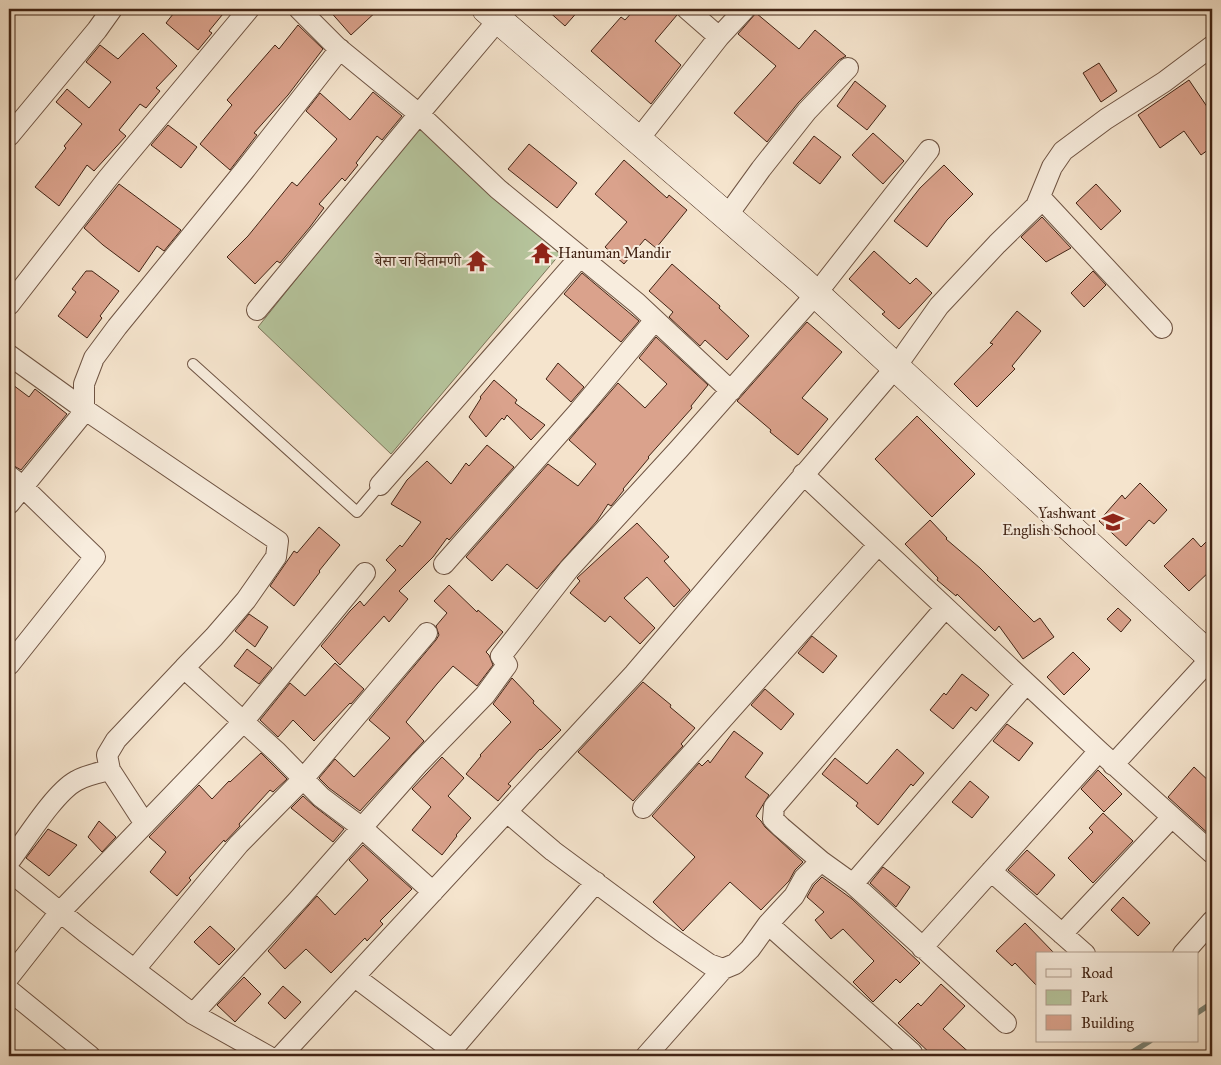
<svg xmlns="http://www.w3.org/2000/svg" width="1221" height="1065" viewBox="0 0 1221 1065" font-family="'IM FELL Great Primer','Noto Serif Devanagari',serif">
	<rect width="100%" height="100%" fill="#f5e4cd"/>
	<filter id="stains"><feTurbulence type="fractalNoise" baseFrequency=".004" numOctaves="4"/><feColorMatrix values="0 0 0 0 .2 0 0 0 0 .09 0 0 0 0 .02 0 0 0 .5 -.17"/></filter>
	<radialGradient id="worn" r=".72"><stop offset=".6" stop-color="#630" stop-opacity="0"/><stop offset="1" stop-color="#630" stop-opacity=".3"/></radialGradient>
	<!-- green -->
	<path fill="#b6c59d" stroke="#7c7459" d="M418,127L560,254L391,454L258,327Z"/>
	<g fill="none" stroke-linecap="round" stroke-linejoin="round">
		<!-- stream -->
		<path stroke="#798173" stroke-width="5.5" d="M1197,1013L1212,1003
			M1126,1056L1150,1041"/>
	</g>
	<!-- building -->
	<path fill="#daa28c" stroke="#422415" d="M177,9H227L209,31L212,33L198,50L166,23Z
		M328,9H379L351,35Z
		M546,9H580L565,26Z
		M635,9H671L677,15L655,41L681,65L651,104L591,51L621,17L625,20Z
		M756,13L799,49L815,30L846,56L839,60L798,103L767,142L734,113L776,66L738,34Z
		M298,25L323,49L288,95L254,133L257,135L230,170L200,144L232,105L227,100L275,45L279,49Z
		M143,33L177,66L156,88L160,91L146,108L140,104L119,130L126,136L94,171L87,165L59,206L35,187L48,171L66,148L64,146L82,124L56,102L67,89L89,108L111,82L86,62L100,45L118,59Z
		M1099,63L1117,91L1101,102L1083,73Z
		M1189,80L1212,114V147L1201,155L1184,131L1160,148L1138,115Z
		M855,81L886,106L867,130L837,106Z
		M373,92L402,116L382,140L377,136L356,163L358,165L345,181L342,178L319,204L324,208L310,227L280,263L277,261L255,284L227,257L248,236L292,182L297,186L337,139L306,111L320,93L350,120Z
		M168,125L197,147L181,168L151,145Z
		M873,133L904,161L883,184L852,155Z
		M814,136L841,157L820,184L793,163Z
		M529,144L577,183L557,208L508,169Z
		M624,160L667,198L669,195L687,210L656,248L645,239L624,264L605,247L627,222L595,194Z
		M944,165L973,194L947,220L927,247L894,221L920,188Z
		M119,184L181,230L164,251L157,246L139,272L103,245L84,228Z
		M1096,184L1121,211L1101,230L1076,203Z
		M1042,217L1071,248L1046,262L1021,237Z
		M874,251L910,284L916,278L932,293L899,329L882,314L885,312L849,279Z
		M672,264L720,306L719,308L749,336L727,360L705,340L700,346L669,317L673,312L649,291Z
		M86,271H92L119,291L100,316L102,318L87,338L58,316L76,292L72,289Z
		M1093,271L1106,285L1084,307L1071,293Z
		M582,273L639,321L621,342L564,294Z
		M1017,311L1041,331L1012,366L1015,369L977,407L954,384L993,344L990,343Z
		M807,322L842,352L802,398L828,419L798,455L770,432L771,430L737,401Z
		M656,337L708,385L691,406L692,408L648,457L649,458L623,489L624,490L616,500L611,506L608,504L597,521L537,589L507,564L492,581L466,557L548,464L578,486L596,464L569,440L618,383L645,408L667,384L639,358Z
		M558,363L584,387L571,402L546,379Z
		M494,380L517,400L515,403L545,425L531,440L507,415L504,420L502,418L486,437L469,417L481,398L480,397Z
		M9,382L29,397L35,389L67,414L21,470L9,463Z
		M917,416L975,474L932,517L875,459Z
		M487,445L514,467L449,540L447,538L433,557L399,591L408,599L389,622L384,616L340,665L321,646L350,611L360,601L364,606L396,570L386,560L400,545L402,547L421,522L391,504L407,480L427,461L451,484L466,463L469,466Z
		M1140,483L1167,510L1154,524L1149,520L1126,546L1099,521L1122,495L1125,499Z
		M930,520L947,538L946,539L980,568L1034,622L1040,618L1054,637L1023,659L999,626L995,631L957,594L956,596L937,580L938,578L905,544Z
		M637,523L669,557L664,561L690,590L674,607L647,577L624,598L655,628L640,644L610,616L605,622L570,593L580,581L577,578Z
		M319,527L340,545L319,571L320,572L294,606L270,586L294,551L297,553Z
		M1212,536V569L1189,591L1164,566L1193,538L1201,547Z
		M449,585L477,612L478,610L503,632L486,652L489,655L493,665L477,686L453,666L437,684L406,722L424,741L360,811L329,788L319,778L335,759L354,777L390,738L369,720L436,640L439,635L436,626L447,613L434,601Z
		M1118,608L1131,620L1121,632L1107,619Z
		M249,614L268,627L255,647L235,631Z
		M812,636L837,656L823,673L798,653Z
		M247,649L272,668L259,684L234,666Z
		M1073,652L1090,669L1064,695L1047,677Z
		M335,663L364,689L351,704L350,703L314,741L293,720L278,737L260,720L290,683L305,696Z
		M962,674L989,695L976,711L971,707L953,729L930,710L944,693L946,695Z
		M512,678L534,701L533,703L561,730L541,750L540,749L508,784L511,786L498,801L466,774L481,756L480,755L511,722L493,704Z
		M643,682L671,705L670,707L695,728L681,744L683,746L633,801L578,752Z
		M765,689L794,714L781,730L751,705Z
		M1007,724L1033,743L1019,761L993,741Z
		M734,731L763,753L745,777L769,795L756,816L761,821L765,827L803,862L795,870L789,881L761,910L730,882L683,931L653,902L695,857L652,816L699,763L702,766L708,760L710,763Z
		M897,749L924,773L913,786L911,784L878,825L856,806L858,803L822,774L835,758L867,784Z
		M261,753L287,779L273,792L270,790L239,824L240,826L225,842L224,840L189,878L191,880L177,896L150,872L166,852L149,837L199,785L212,799L229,781L230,782Z
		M442,757L464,778L448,796L471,818L456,835L457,836L442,855L412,830L431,807L412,789Z
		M1194,767L1212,784V837L1168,797Z
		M1098,770L1122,794L1104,812L1081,789Z
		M970,781L989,797L972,818L952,802Z
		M303,796L314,806L344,829L333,842L291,808Z
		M1103,813L1133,841L1093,883L1068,858L1093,832L1089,828Z
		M99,821L116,837L102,852L88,837Z
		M48,829L77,845L49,876L26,858Z
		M363,845L412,889L380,921L383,924L367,941L365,938L331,973L306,949L285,969L268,951L317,896L335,915L368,880L349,860Z
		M1027,850L1055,875L1037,895L1008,870Z
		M883,867L910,887L896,907L870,883Z
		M822,877L852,899L920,963L900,983L896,979L873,1002L853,982L874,961L843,929L831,939L815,920L824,912L807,897L814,885Z
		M1123,897L1150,923L1138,936L1111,910Z
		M1025,923L1055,954H1037V986L1015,963L1012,966L996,951Z
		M210,926L235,949L219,965L194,942Z
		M244,977L261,994L235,1022L217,1005Z
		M941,984L965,1006L943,1029L973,1056H933L898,1023L918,1003L921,1006Z
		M283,986L301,1002L285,1019L268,1003Z"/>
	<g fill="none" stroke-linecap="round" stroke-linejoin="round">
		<!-- lane casing -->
		<g stroke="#6f5443" stroke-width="12">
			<path id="lane" d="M193,364L357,512L380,485"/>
		</g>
		<!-- street casing -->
		<g stroke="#6f5443" stroke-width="22">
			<path id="street" d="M299,9L337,47L419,114L498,189L637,303L731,391
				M687,9L719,37
				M9,136L97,30L112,9
				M638,140L719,37L745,9
				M1040,197L1162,328
				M727,216L761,169L807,111L848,68
				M9,305L108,178L249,9
				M257,310L419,114L499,19
				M9,355L84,409L278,541L276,557L246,600L214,637L184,668L277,752L321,797L361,827L433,892
				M803,474L1099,751L1212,853
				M9,476L22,486L95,557L9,665
				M380,485L580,257
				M9,504L84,412V384L94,358L117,327L244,171L340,49
				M444,564L579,411L655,320
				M1113,765L1212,657
				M643,808L878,545
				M507,812L553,851L661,931L709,964L723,969L735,964L750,949L768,924L794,896L804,878L821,861L853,884L1006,1023
				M145,824L110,770L107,755L116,740L184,668
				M821,861L781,827L773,819L774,807L945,608
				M9,862C25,841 54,793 76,781C86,775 98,773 110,770
				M9,871L85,932L193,1014L268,1056
				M991,871L1085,954
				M853,884L1026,684
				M768,924L912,1053
				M1062,934L1172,817
				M922,948L1099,751
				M1183,954L1212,921
				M135,969L239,844L303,779L427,633
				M9,977L60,912L243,722L365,573
				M355,977L452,1050L596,882
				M9,990L90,1056
				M193,1014L298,900L419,763L485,695L507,665L501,656L569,569L679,449L816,294L929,150
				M281,1056L634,674L895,368L939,306L997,244L1036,206L1052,167L1063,151L1106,119L1164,82L1212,46
				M646,1056L723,969"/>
		</g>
		<!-- secondary casing -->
		<g stroke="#422415" stroke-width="29">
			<path id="secondary" d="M486,9L802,281L1212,658"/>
		</g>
		<!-- lane -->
		<use href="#lane" stroke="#f8edde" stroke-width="10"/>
		<!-- street -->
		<use href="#street" stroke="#f8edde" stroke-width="20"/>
		<!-- secondary -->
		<use href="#secondary" stroke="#f8edde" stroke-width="28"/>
	</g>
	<!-- icons -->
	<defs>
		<g id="temple-bare" transform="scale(1.725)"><path d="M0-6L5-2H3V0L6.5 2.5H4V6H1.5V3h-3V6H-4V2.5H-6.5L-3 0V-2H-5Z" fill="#8f2418" stroke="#f8edde" stroke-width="2.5" paint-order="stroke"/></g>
		<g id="school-bare" transform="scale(1.725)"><path d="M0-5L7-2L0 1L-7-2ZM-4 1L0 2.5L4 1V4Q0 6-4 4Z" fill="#8f2418" stroke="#f8edde" stroke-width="2.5" paint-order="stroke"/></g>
	</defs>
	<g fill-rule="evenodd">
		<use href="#temple-bare" x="542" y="253"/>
		<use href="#temple-bare" x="477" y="261"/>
		<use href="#school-bare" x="1113" y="522"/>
	</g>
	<g text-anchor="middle" stroke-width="4" stroke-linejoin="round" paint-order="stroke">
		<!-- poi labels -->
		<g font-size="15" fill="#422415" stroke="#f8edde" text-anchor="end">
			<text x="558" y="258" text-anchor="start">Hanuman Mandir</text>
			<text x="461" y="266">बेसा चा चिंतामणी</text>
			<text x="1096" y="518">Yashwant<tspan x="1096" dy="17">English School</tspan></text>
		</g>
	</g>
	<!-- margin -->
	<rect width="1221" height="1065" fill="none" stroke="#f5e4cd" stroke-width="30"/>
	<rect x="10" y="10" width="1201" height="1045" fill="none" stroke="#422415" stroke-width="2.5"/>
	<rect x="15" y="15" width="1191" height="1035" fill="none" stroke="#422415"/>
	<!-- legend -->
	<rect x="1036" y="952" width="162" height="90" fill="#f8edde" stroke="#af9d8e"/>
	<rect x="1046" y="969" width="25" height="8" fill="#f8edde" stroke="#af9d8e"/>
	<text x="1081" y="978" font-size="15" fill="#422415">Road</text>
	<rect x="1046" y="990" width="25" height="15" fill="#b6c59d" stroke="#af9d8e"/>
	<text x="1081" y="1002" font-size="15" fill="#422415">Park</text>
	<rect x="1046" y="1015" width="25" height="15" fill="#daa28c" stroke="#af9d8e"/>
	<text x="1081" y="1028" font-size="15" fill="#422415">Building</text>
	<rect width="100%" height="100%" filter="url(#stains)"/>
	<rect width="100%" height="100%" fill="url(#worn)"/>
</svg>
